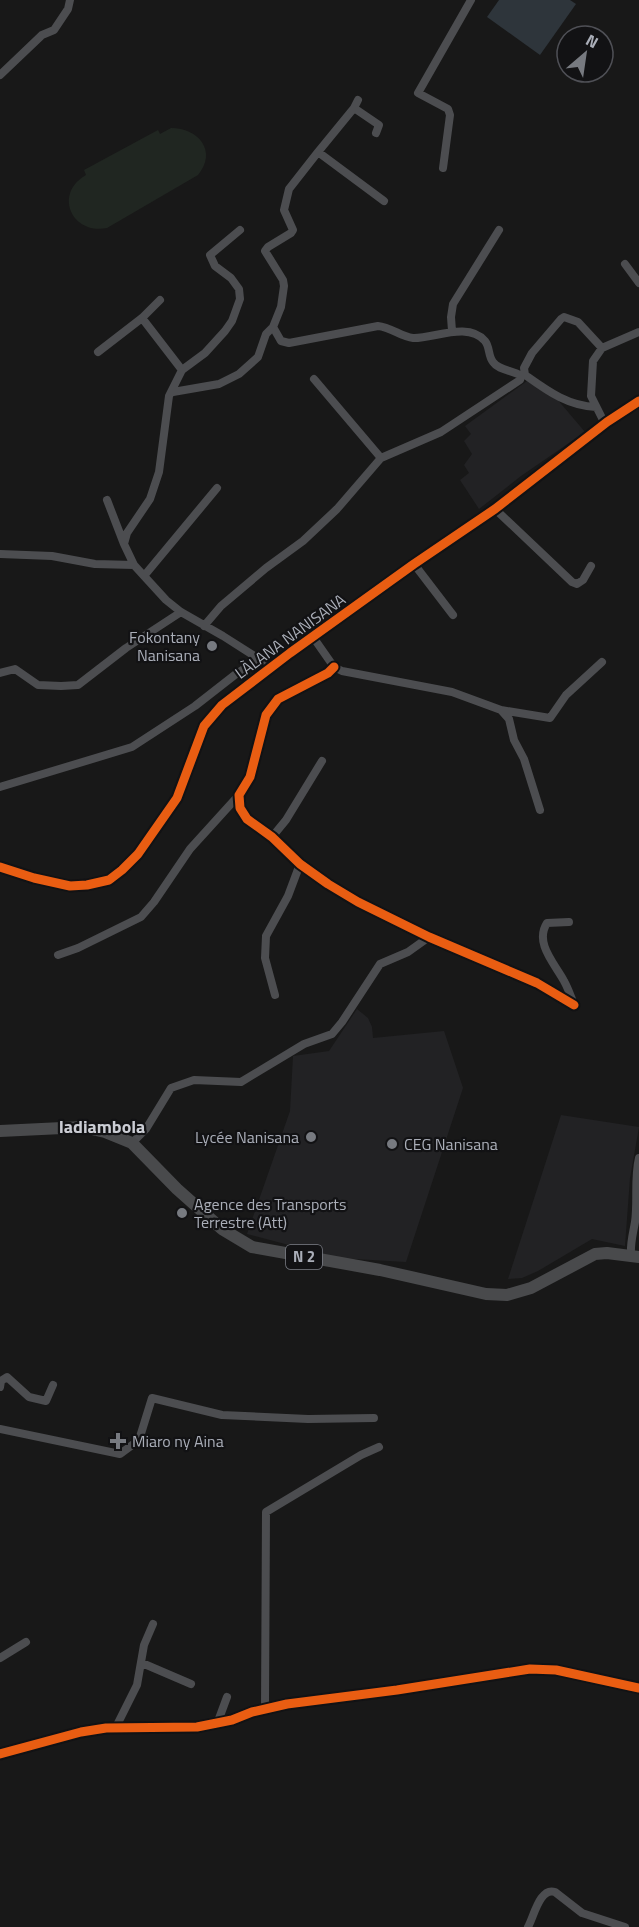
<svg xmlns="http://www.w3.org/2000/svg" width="639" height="1927" viewBox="0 0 639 1927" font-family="'Titillium Web',sans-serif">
	<rect width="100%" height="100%" fill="#181818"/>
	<!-- built -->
	<path fill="#222224" d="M527,381L557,399L585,432L521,476L479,509L460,480L469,473L464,465L472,454L464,441L471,434L465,426Z
		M357,1009L368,1018L372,1027L373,1038L444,1031L463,1088L406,1262L338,1258L247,1234L290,1111L293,1056L329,1051Z
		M561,1115L639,1127L630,1178L625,1246L592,1239L538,1271L522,1278L508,1279Z"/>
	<!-- green -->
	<path fill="#202621" d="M171,128C198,128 218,151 198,175L107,228C72,235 53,194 86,175L84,170L158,130L160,134Z"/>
	<!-- water -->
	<path fill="#2e353b" d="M499,0H570L576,4L540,55L487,17Z"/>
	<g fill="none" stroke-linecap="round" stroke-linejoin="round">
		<!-- minor -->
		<path stroke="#4c4d50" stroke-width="8" d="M0,75L42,35L54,30L68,9L70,0
			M354,108L379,125L376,133
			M318,152L354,108L358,100
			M443,168L450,115L448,109L418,93L471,0
			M625,264L639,283
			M142,318L182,370
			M452,331L451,317L453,304L499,230
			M98,352L142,318L160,300
			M314,379L381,458
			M173,392L219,384L239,374L258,357L266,334L273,327L281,307L284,286L283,280L265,251L268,247L291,233L293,230L284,210L289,189L318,152L384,201
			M596,407C569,406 549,392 528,377L525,375L524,368L532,353L561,319L564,317L578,322L602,348
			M605,424L591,396L593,361L602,348L639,332
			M107,500L124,544
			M495,509L572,582L577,584L583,580L591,566
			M0,554L52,556L95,564L134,565L166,600L181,612L223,636L259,659L273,665
			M414,564L453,615
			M134,565L124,544L127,533L150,499L159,472L169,396L182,370L205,353L225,331L232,321L240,299L239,289L231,278L215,266L210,255L240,230
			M144,576L217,488
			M204,626L221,606L266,568L303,541L337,509L381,458L441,432L520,380L521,376C513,370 499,371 493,362C488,356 490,347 485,341C468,321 433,339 413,338C401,337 391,327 378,326L289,343L281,341L273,327
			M313,637L334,667L342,671L452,692L501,710L509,719L514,740L524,759L540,810
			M334,667L328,673L278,699L266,715L250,777L239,795L240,808L247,819L272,837L300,864L328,884L358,902L429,937L537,983L574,1005
			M0,673L15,669L38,685L61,686L78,685L126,648L181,612
			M501,710L550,718L566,695L602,662
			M0,787L132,747L195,706L236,674L259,659
			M272,837L286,820L322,761
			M569,922L547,923C534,943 555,964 564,981C568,988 571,997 574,1004
			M58,955L78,948L141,917L154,902L190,849L239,795
			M275,995L265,958L266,936L288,896L300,864
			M132,1143L146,1129L171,1088L194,1080L241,1082L304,1044L332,1034L342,1022L380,964L408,952L429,937
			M631,1256C630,1243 633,1234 635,1222C638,1201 634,1179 639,1158
			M0,1387L1,1381L7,1377L29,1397L46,1401L53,1385
			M0,1429L120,1454L139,1440L152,1398L222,1415L308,1419L374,1418
			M0,1658L26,1642
			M142,1663L191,1684
			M265,1708L266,1512L361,1455L379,1447
			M217,1724L227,1697
			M116,1727L137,1685L144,1645L153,1624
			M0,1754L81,1732L106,1728L197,1727L232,1720L252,1712L287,1704L397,1690L530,1669L556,1670L639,1688
			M528,1927C534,1916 540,1887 555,1892L582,1913L625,1927"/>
		<!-- tertiary -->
		<path stroke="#4c4d50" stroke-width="10" d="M0,867L34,878L70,886L87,885L109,880L122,870L138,854L177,798L204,726L222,705L290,653L414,564L495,509L607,422L639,401"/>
		<!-- primary -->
		<path stroke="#494a4c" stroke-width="12" d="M0,1131L83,1127L105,1132L132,1143L177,1189L222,1229L252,1247L380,1270L486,1294L507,1295L531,1288L595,1254L607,1253L639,1257"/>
		<!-- cycleway casing -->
		<g stroke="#121214" stroke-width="13">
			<path id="cycleway" d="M334,667L328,673L278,699L266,715L250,777L239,795L240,808L247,819L272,837L300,864L328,884L358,902L429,937L537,983L574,1005
				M0,867L34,878L70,886L87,885L109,880L122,870L138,854L177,798L204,726L222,705L290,653L414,564L495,509L607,422L639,401
				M0,1754L81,1732L106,1728L197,1727L232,1720L252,1712L287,1704L397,1690L530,1669L556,1670L639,1688"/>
		</g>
		<!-- cycleway -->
		<use href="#cycleway" stroke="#e95d12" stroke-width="9"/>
	</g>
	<!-- markers -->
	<g fill="#777a80" stroke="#121214" stroke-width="2">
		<circle cx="212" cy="646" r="6"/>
		<circle cx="311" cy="1137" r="6"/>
		<circle cx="392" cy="1144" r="6"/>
		<circle cx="182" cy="1213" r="6"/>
		<path d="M115 1432h6v6h6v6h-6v6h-6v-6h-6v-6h6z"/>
	</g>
	<g text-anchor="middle" stroke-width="4.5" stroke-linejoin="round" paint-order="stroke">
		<!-- shield labels -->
		<rect fill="#121214" stroke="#7c7f87" stroke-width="1.5" x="286" y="1245" width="36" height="24" rx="4.5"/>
		<g font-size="15" font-weight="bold" fill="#aaaeb8">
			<text x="304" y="1262">N 2</text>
		</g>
		<!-- street labels -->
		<g font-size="16" fill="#aaaeb8" stroke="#121214">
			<text transform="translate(290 636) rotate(-36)" y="6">LÀLANA NANISANA</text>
		</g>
		<!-- poi labels -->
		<g font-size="16" fill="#aaaeb8" stroke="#121214" text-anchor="start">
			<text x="200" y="643" text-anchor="end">Fokontany<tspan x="200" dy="18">Nanisana</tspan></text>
			<text x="299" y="1143" text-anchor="end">Lycée Nanisana</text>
			<text x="404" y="1150">CEG Nanisana</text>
			<text x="194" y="1210">Agence des Transports<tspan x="194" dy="18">Terrestre (Att)</tspan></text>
			<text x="132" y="1447">Miaro ny Aina</text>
		</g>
		<!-- neighbourhood labels -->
		<g font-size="18" font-weight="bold" fill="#cbcdd4" stroke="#121214">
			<text x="102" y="1133">Iadiambola</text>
		</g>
	</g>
	<!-- north arrow -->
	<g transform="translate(585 54) rotate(29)"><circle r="28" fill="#121214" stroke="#4f5056" stroke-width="1.5"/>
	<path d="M0-4.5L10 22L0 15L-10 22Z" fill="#777a80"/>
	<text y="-9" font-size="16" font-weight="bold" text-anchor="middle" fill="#aaaeb8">N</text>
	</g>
</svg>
